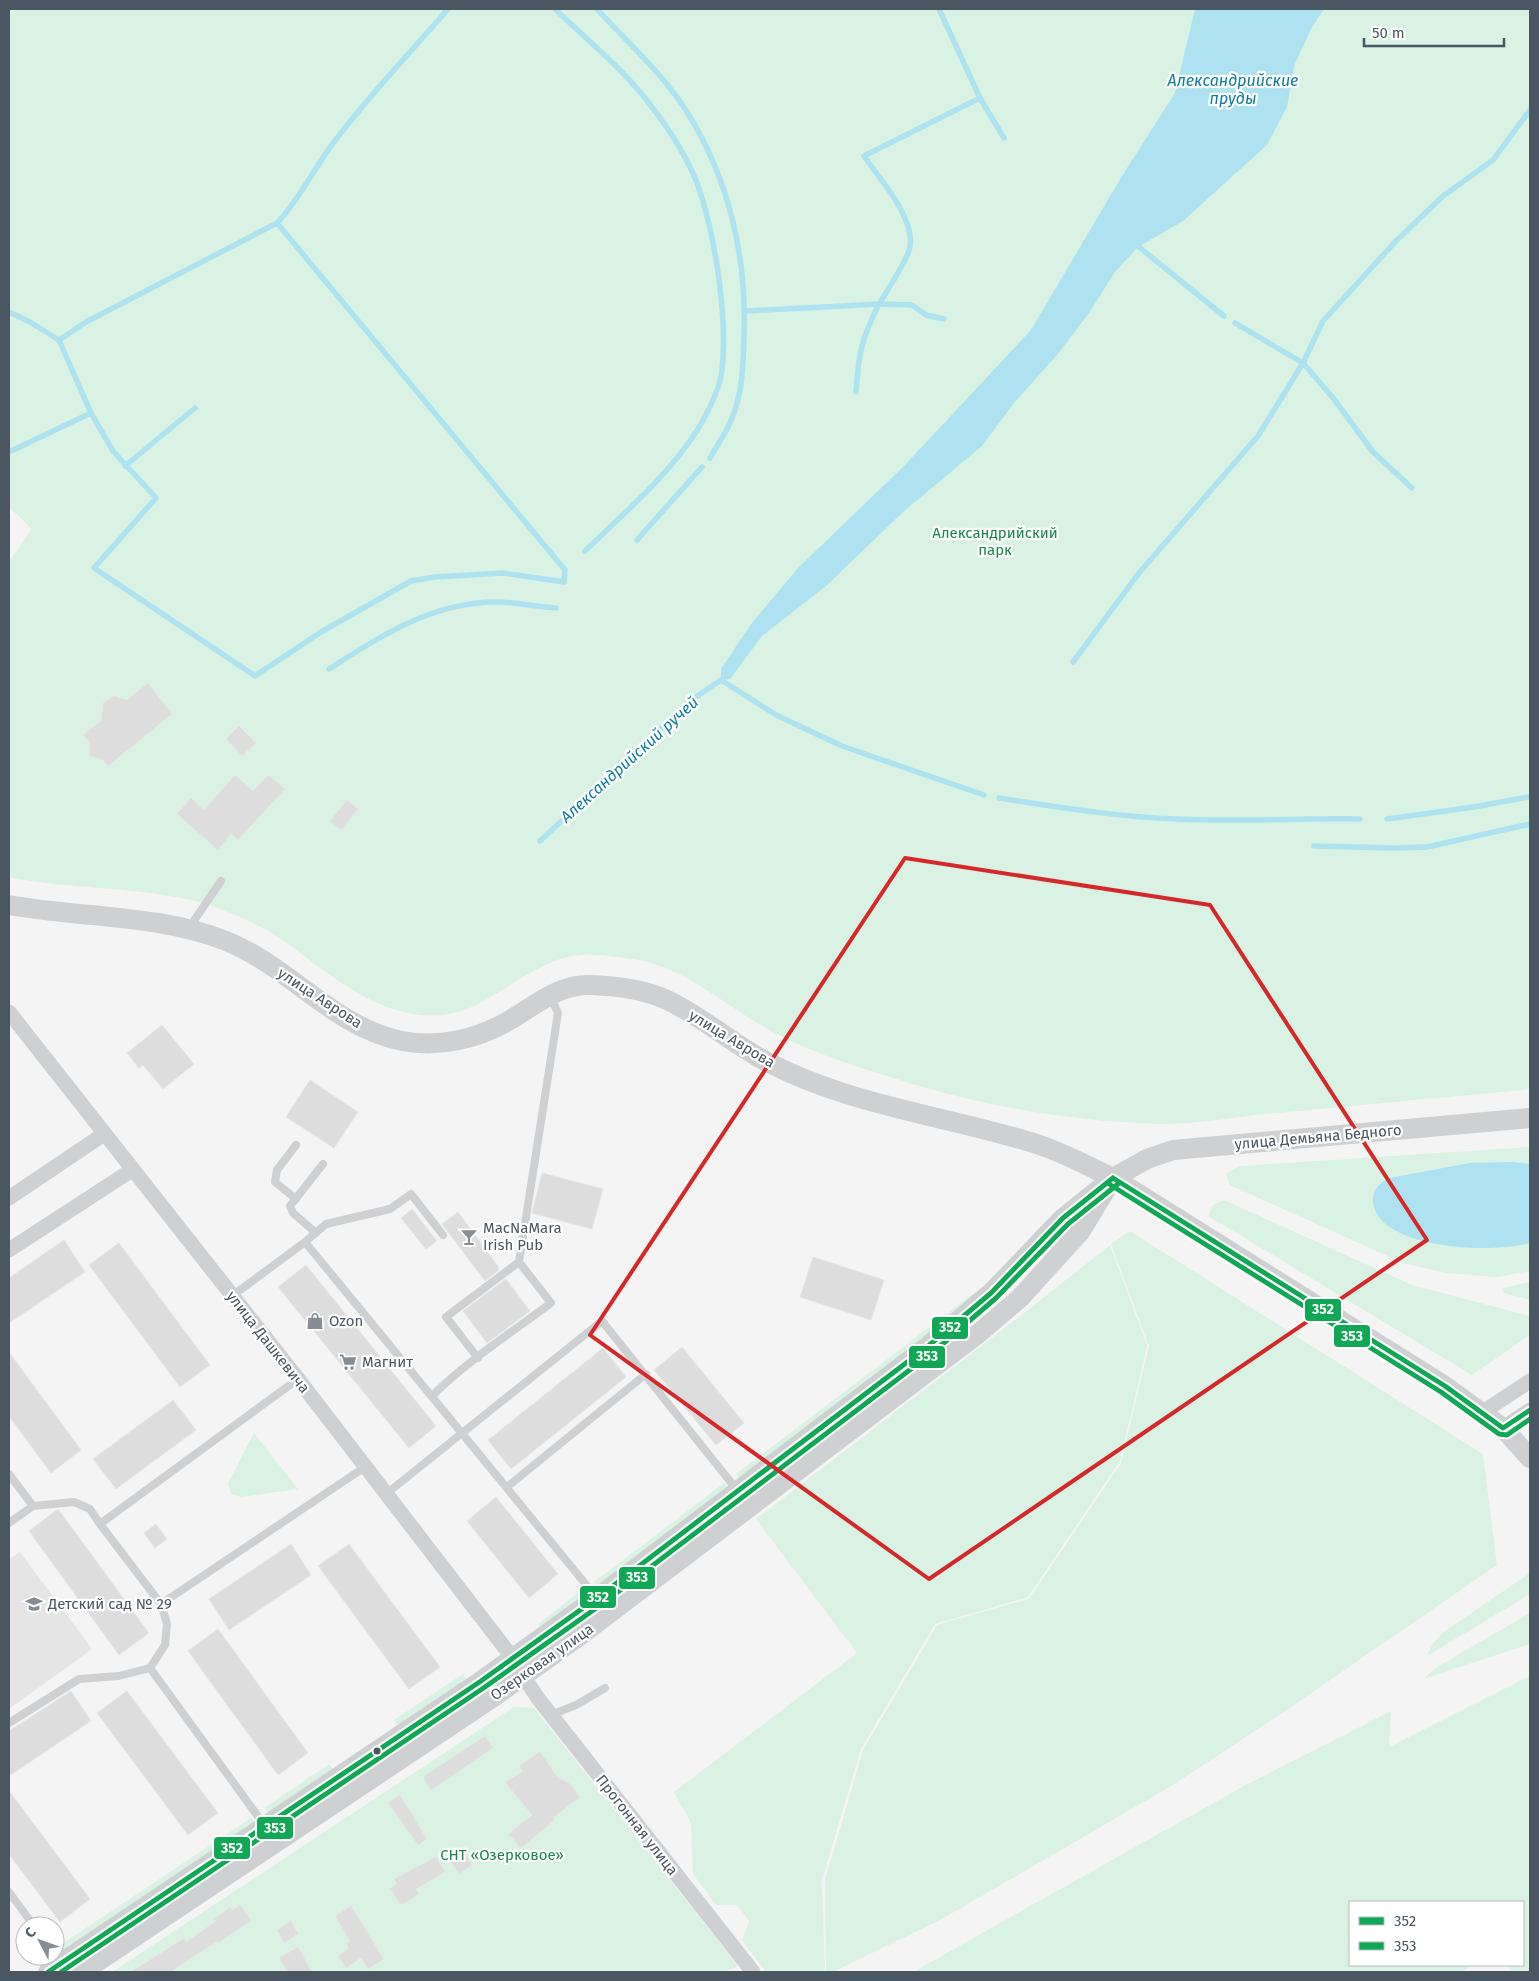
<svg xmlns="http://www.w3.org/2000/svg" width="1539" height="1981" viewBox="0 0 1539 1981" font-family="'Fira Sans',sans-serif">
	<rect width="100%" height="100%" fill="#f4f4f4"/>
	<!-- education -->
	<path fill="#e6e5e6" d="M20,1552L92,1649L9,1709V1559Z"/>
	<!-- green -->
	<path fill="#d9f2e3" d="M9,9H1530V1089C1446,1097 1361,1105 1277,1113C1239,1116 1194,1125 1157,1124C1072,1121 987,1107 906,1082C862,1068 816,1055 775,1033C728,1009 687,967 633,959C610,956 583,951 560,959C496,982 472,1034 393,1009C347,994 309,957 269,931C248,920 225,910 202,903C140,886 72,890 9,877V561L32,529L9,507Z
		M1530,1147V1164L1469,1163L1389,1178C1379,1183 1372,1190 1373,1201C1378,1250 1495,1254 1530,1243V1271L1497,1277L1446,1273L1403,1263L1230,1185L1226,1174L1240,1166Z
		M1224,1200L1412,1285L1530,1316V1335L1472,1375L1208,1216L1213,1205Z
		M1130,1231L1483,1454L1497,1565L1288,1709L1173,1785L942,1919L833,1972H826L825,1880L863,1750L937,1625L1029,1599L1121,1463L1149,1346L1111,1244Z
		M1110,1245L1147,1346L1120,1461L1028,1597L935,1624L861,1749L822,1880L825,1972H766L742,1940L749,1921L737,1905H716L693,1874L691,1823L674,1792L857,1653L756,1519L1014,1321Z
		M1530,1282V1300L1504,1293L1503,1288Z
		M986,1284L990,1289L740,1479L736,1474Z
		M254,1433L298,1489L241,1497L231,1494L228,1483Z
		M724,1483L727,1487L597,1587L594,1582Z
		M1530,1573V1594L1427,1656L1432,1645L1442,1633Z
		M579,1592L583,1597L541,1629L538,1624Z
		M1530,1613V1644L1423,1679L1437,1667Z
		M463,1674L466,1679L398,1726L394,1720Z
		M1530,1676V1972H1513L1506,1965H1523V1902H1350V1965H1475L1461,1972H913L1242,1787L1391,1711L1389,1747Z
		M514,1707L534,1708L738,1966L724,1972H112Z
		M329,1764L333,1769L268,1813L264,1808Z
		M251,1818L254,1822L62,1951L59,1946Z"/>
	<!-- water -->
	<path fill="#aee2f0" d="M1195,9H1324L1312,27L1294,66L1287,107L1267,145L1183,221L1138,247L1115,272L1089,313L1057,355L1014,403L982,446L903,512L826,586L762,636L730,679L721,680V669L751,624L798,568L904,466L1031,330L1122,176L1175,93Z
		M1514,1162L1530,1164V1243C1495,1254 1378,1250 1373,1202C1372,1190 1379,1183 1389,1178L1469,1163Z"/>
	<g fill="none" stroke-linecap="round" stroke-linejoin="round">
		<!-- stream -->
		<path stroke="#aee2f0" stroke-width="5.5" d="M555,9C586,39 622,68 648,102C667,126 686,155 697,183C715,233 728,318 722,370C720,389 708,412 698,429C669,475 624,513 585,551
			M597,9C626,41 664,75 687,112C729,179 747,257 744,336C743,364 743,392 732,418C727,432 717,445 710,458
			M980,98L1004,138
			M1139,247L1224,316
			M746,311L879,304C887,291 908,259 910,247C915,217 880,180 864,156L980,98L939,9
			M9,312L30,322L59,340L91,413L113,451L156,498L94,568L255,676L321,632L411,581L435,577L503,573L564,582L565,570L277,223
			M1235,323L1303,363L1334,399L1373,452L1412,488
			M59,340L86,322L277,223C300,199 314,168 334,142C369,95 410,53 448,9
			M856,392C859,352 861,340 879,304L912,305L926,315L944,319
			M9,452L91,413
			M125,466L195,408
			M637,540L702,467
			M1073,662L1139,573L1258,436L1303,363L1323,321L1395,242L1443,196L1493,160L1530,110
			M329,669C381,636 432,602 496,602C516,602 536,607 556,608
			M999,798C1058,807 1117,817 1177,819C1238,822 1299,818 1360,819
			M1387,819L1474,807L1528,797
			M540,841L693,699L721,680L776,715L842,746L984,795
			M1314,846L1394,848L1427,847L1530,824"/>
	</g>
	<!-- building -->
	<path fill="#ddddde" stroke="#e5e6e7" d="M148,683L172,714L108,766L103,760L90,756L89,742L83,735L101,721L103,703L114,696L127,700Z
		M239,726L256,743L242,756L226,739Z
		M235,775L253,791L268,775L285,789L238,840L231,834L218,850L177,814L191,798L204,810Z
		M347,800L358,809L341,830L330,821Z
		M162,1025L194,1064L163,1089L143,1065L139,1068L127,1053Z
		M310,1080L358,1112L334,1148L286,1117Z
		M542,1173L603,1189L592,1229L532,1213Z
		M412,1209L437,1241L426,1249L401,1218Z
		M458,1212L498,1266L499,1270L485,1281L442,1224Z
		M64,1240L85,1272L9,1323V1278Z
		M119,1243L210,1365L180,1387L89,1265Z
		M813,1257L884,1280L871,1320L800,1297Z
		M306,1265L436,1426L409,1448L278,1287Z
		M506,1279L530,1311L487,1343L463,1311Z
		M682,1347L744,1423L716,1445L654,1370Z
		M603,1348L626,1377L511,1469L488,1440Z
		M9,1352L81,1450L51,1473L9,1416Z
		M173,1400L196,1430L116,1489L93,1459Z
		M496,1497L558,1574L529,1598L467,1521Z
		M58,1509L149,1633L119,1655L29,1531Z
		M156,1524L167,1539L155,1548L144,1533Z
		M291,1544L311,1575L229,1630L209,1599Z
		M349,1544L440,1667L409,1689L318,1566Z
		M218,1629L308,1753L278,1775L188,1651Z
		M71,1691L91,1721L9,1776V1731Z
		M127,1691L218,1813L188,1835L97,1713Z
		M485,1736L493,1748L431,1790L423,1777Z
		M540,1751L557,1777L569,1783L580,1797L554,1817L555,1819L548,1826L521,1848L508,1834L532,1815L505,1782L523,1771L519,1766Z
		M9,1791L90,1899L60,1922L9,1854Z
		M400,1795L427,1839L418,1845L388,1803Z
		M462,1848L472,1865L459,1874L448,1858Z
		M436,1857L445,1872L416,1889L419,1894L401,1905L390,1888L397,1884L394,1879Z
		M240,1905L251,1920L219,1943L218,1941L170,1972H131L184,1938L186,1942L216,1921L214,1919L230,1907L232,1910Z
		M351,1906L384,1959L368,1969L361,1958L346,1968L338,1956L349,1948L346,1943L350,1941L335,1916Z
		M291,1921L298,1934L284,1943L277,1930Z
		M298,1947L312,1972H287L279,1958Z"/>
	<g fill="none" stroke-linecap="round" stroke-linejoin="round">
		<!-- service -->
		<path stroke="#ced0d2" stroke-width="8" d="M189,928L221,881
			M296,1199L275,1182L277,1170L296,1145
			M316,1233L293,1213L290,1206L323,1164
			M305,1242L597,1598
			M232,1296L305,1242L326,1224L390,1209L411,1194L443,1235
			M478,1358L446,1317L519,1262
			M432,1396C467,1361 511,1333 551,1303L519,1262L558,1013L550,996
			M9,1474L33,1506
			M507,1487L646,1374
			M386,1494L602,1321L737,1490
			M9,1523L33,1506L74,1502L90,1509L100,1524
			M161,1604L365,1467
			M150,1668L265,1826
			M551,1715L576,1705L605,1688
			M9,1723L79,1679L119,1676L150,1668L165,1645L167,1624L161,1604L100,1524L298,1379
			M9,1892L34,1926"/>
		<!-- minor -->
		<path stroke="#ced0d2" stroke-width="15" d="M9,1012L298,1379L508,1652L537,1697L753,1972
			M9,1198L104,1134
			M9,1250L132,1170
			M1483,1412L1530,1381
			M1503,1428L1530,1410"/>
		<!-- tertiary -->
		<path stroke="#ced0d2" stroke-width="20" d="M9,905C80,918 158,914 226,941C289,966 333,1027 402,1041C439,1048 478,1039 510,1020C535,1005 561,983 591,985C616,986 644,989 667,1000C699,1015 727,1039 758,1057C844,1105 944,1115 1037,1144C1064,1153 1088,1166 1113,1178L1445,1386L1503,1428L1530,1458
			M48,1972L481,1681L597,1598L927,1347L991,1293L1063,1218L1113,1178L1147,1159L1173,1150L1530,1118
			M82,1972L492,1698L582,1634L979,1333L1020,1298L1080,1232L1105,1191"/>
		<!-- bus-1 casing -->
		<g stroke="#fff" stroke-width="9">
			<path id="bus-1" d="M1113,1178L1445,1386L1503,1428L1530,1410
				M48,1972L481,1681L597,1598L927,1347L991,1293L1063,1218L1113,1178"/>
		</g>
		<!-- bus-2 casing -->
		<g stroke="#fff" stroke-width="9">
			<path id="bus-2" d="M1109,1184L1441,1392L1499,1434L1507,1435L1530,1419
				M61,1972L485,1687L602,1604L932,1353L996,1298L1068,1224L1118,1184"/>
		</g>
		<!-- bus-1 -->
		<use href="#bus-1" stroke="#10a855" stroke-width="5"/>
		<!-- bus-2 -->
		<use href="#bus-2" stroke="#10a855" stroke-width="5"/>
	</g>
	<!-- marked area -->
	<path fill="none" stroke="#d62828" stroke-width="4" stroke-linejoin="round" d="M905,858L1210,905L1427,1240L929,1579L590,1335Z"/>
	<!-- icons -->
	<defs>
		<g id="bar-bare" transform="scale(1.35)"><path d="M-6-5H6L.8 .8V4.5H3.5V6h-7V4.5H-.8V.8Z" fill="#868d94" stroke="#fff" stroke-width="2.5" paint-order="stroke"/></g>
		<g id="shop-bare" transform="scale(1.35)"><path d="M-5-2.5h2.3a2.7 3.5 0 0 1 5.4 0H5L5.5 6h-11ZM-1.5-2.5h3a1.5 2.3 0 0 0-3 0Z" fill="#868d94" stroke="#fff" stroke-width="2.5" paint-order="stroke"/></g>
		<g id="supermarket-bare" transform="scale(1.35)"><path d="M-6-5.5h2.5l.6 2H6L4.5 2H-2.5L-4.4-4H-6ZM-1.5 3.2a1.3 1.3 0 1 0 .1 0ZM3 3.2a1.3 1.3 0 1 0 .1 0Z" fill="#868d94" stroke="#fff" stroke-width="2.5" paint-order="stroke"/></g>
		<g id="school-bare" transform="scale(1.35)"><path d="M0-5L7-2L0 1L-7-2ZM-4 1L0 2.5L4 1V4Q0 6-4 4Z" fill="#868d94" stroke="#fff" stroke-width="2.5" paint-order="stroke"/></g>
	</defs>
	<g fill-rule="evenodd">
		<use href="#bar-bare" x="469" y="1237"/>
		<use href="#shop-bare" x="315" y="1321"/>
		<use href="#supermarket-bare" x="348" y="1362"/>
		<use href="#school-bare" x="34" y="1604"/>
	</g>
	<!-- markers -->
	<circle fill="#4a5661" stroke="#fff" stroke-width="2" cx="377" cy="1751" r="4.5"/>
	<g text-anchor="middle" stroke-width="4.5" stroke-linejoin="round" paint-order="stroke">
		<!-- park labels -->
		<g font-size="15" fill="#17864f" stroke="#fff">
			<text x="995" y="538">Александрийский<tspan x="995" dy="17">парк</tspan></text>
			<text x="502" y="1860">СНТ «Озерковое»</text>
		</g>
		<!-- street labels -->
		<g font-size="15" fill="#4a5661" stroke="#fff">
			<text transform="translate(320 998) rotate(33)" y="5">улица Аврова</text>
			<text transform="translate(732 1039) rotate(31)" y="5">улица Аврова</text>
			<text transform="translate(1318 1137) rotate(-5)" y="5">улица Демьяна Бедного</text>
			<text transform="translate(268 1342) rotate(52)" y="5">улица Дашкевича</text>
			<text transform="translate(542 1662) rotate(-35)" y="5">Озерковая улица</text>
			<text transform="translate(637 1825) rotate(52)" y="5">Прогонная улица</text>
		</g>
		<!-- poi labels -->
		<g font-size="15" fill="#4a5661" stroke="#fff" text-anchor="start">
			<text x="483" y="1233">MacNaMara<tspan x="483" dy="17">Irish Pub</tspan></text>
			<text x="329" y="1326">Ozon</text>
			<text x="362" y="1367">Магнит</text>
			<text x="48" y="1609">Детский сад № 29</text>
		</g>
		<!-- water labels -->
		<g font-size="16" font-style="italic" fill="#0c7c9b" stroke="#fff">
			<text x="1233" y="86">Александрийские<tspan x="1233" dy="18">пруды</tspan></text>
			<text transform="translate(629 759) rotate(-42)" y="6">Александрийский ручей</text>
		</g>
	</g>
	<g stroke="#fff" stroke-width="2">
		<rect x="1304" y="1298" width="38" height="24" rx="5" fill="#10a855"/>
		<rect x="931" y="1316" width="38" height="24" rx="5" fill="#10a855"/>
		<rect x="1333" y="1324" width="38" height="24" rx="5" fill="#10a855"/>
		<rect x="908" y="1345" width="38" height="24" rx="5" fill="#10a855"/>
		<rect x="618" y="1566" width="38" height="24" rx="5" fill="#10a855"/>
		<rect x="579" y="1585" width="38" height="24" rx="5" fill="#10a855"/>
		<rect x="256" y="1816" width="38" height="24" rx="5" fill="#10a855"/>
		<rect x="213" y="1836" width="38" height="24" rx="5" fill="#10a855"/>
	</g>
	<g font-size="14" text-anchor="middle" font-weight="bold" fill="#fff">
		<text x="1323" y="1314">352</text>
		<text x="950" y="1332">352</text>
		<text x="1352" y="1341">353</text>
		<text x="927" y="1361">353</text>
		<text x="637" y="1582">353</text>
		<text x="598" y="1602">352</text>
		<text x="275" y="1833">353</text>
		<text x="232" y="1853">352</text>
	</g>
	<!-- border -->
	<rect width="1539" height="1981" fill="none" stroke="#4a5661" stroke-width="20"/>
	<!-- legend -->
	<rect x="1349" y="1901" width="175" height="65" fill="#ffffff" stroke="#b7bbc0"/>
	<rect x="1359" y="1917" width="25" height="8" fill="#10a855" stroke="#b7bbc0"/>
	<text x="1394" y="1926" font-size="15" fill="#4a5661">352</text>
	<rect x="1359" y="1942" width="25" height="8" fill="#10a855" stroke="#b7bbc0"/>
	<text x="1394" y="1951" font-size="15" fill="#4a5661">353</text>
	<!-- north arrow -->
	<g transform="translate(40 1941) rotate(311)"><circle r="24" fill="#ffffff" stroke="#b7bbc0"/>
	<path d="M0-4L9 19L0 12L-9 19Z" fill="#868d94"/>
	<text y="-8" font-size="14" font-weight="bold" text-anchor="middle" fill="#4a5661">С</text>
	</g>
	<!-- scale -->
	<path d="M1364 38v8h140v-8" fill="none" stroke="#4a5661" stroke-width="2.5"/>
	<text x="1372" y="38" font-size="15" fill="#4a5661" stroke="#ffffff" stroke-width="4" paint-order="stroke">50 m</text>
</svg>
